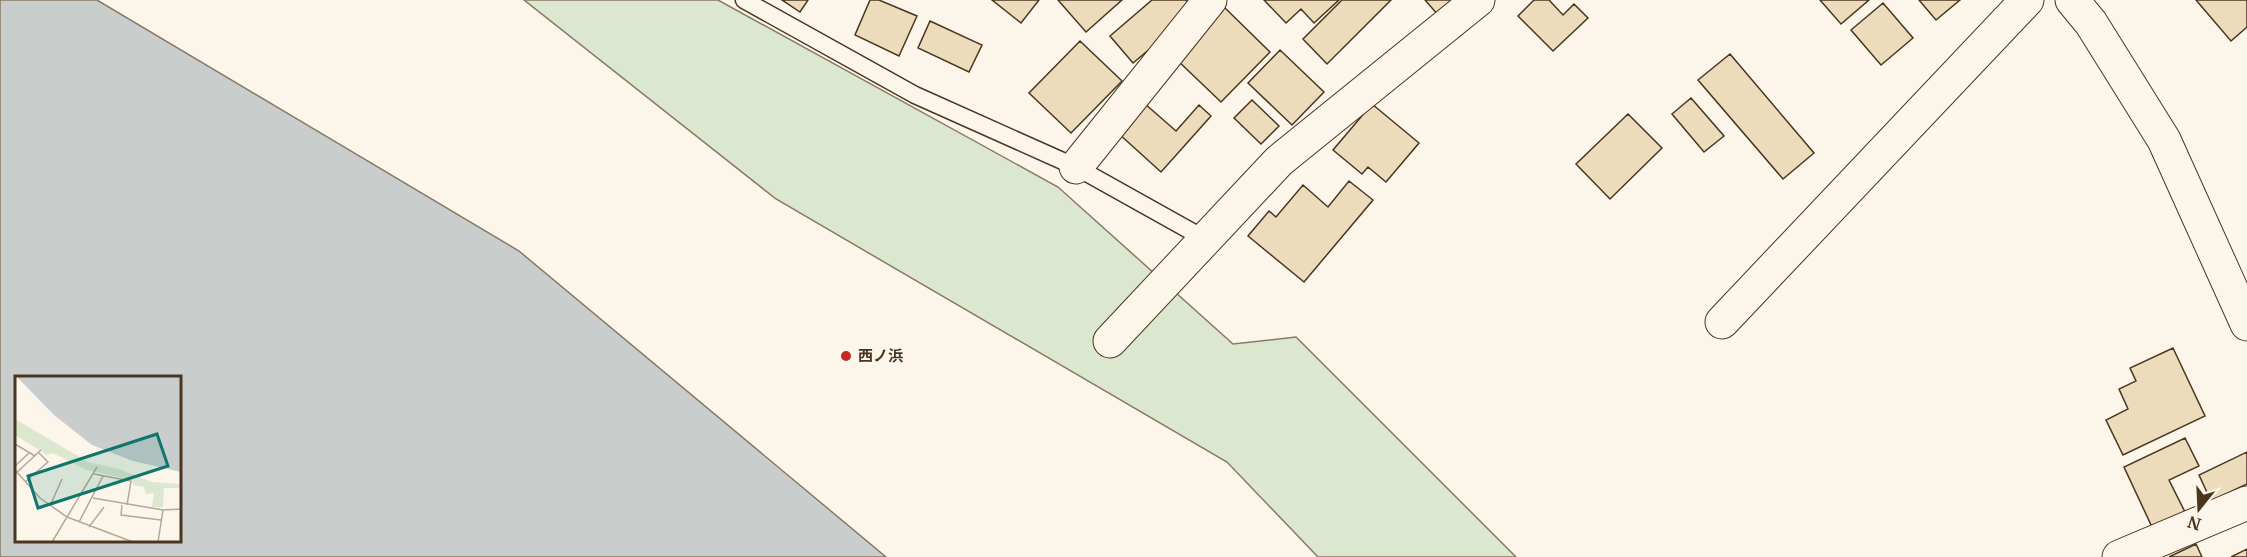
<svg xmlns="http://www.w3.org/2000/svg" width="2247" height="557" viewBox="0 0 2247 557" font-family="Merriweather,'Noto Sans JP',serif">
	<rect width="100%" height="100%" fill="#fbf6e9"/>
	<!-- green -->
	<path fill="#dce7d0" stroke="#887966" stroke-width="1.5" d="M524,0H718L1058,187L1233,344L1296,337L1516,557H1318L1227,462L776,199Z"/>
	<!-- water -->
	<path fill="#c9cecd" stroke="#887966" stroke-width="1.5" fill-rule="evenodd" d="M0,0H97L519,251L886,557H0ZM16,377H180V540H16Z"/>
	<!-- building -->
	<path fill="#ecdcbc" stroke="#4a3520" stroke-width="1.5" d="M782,0H808L800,12Z
		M870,0H879L917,16L899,56L855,35Z
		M992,0H1039L1021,23Z
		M1058,0H1122L1086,32Z
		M1152,0H1186L1195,11L1133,63L1110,36Z
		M1264,0H1339L1314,23L1301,9L1286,23Z
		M1342,0H1391L1327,64L1303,39Z
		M1425,0H1457L1439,16Z
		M1534,0H1549L1563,15L1574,4L1588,18L1553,51L1518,16Z
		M1820,0H1869L1841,24Z
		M1919,0H1960L1936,20Z
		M2196,0H2247V27L2231,41Z
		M1883,3L1913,38L1881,65L1851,30Z
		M1224,7L1270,52L1221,102L1175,58Z
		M930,21L982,45L969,72L918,48Z
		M1080,41L1122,81L1071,133L1029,93Z
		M1280,50L1324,92L1292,125L1248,83Z
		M1730,54L1814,153L1783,179L1698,80Z
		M1691,98L1724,136L1704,152L1672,114Z
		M1252,100L1279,126L1261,144L1234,118Z
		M1144,103L1176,131L1199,105L1211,116L1161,172L1118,133Z
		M1372,104L1419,143L1386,182L1368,167L1362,174L1333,150Z
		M1628,114L1662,148L1610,199L1576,164Z
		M1349,181L1373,200L1304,282L1248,236L1269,211L1276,217L1303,185L1328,207Z
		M2173,348L2205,416L2123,455L2106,420L2128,409L2119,389L2136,381L2130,368Z
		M2185,438L2199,466L2169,480L2185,512L2152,527L2124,467Z
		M2247,452V484L2211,501L2199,475Z
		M2196,544L2202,557H2169Z
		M2247,549V557H2231Z"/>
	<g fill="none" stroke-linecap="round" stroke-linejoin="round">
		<!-- lane casing -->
		<g stroke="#4a3520" stroke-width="19">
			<path id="lane" d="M744,0L915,95L1076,167L1205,239"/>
		</g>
		<!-- street casing -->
		<g stroke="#4a3520" stroke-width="35">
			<path id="street" d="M1076,167L1210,0
				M1722,322L2027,0
				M1110,341L1279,161L1478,0
				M2119,557L2247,503"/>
		</g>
		<!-- secondary casing -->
		<g stroke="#4a3520" stroke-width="35">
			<path id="secondary" d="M2072,0L2091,23L2164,140L2247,324"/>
		</g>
		<!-- lane -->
		<use href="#lane" stroke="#fbf6e9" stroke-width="16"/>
		<!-- street -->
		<use href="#street" stroke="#fbf6e9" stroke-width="33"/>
		<!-- secondary -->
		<use href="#secondary" stroke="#fbf6e9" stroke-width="33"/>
	</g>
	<!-- markers -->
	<circle fill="#c62828" stroke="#fbf6e9" stroke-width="2" cx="846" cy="356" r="6"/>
	<g text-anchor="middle" stroke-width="4.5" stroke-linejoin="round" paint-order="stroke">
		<!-- poi labels -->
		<g font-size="15" font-weight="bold" fill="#4a3520" stroke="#fbf6e9" text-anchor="start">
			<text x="858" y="361">西ノ浜</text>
		</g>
	</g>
	<!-- overview -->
	<g transform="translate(15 376)">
		<rect width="166" height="166" fill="#fbf6e9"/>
		<path d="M0,43L73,86L104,93L137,106L165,108V112H149L148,131H137L139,117L131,118L129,111L118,109L117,104L72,94L38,77L32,79L0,59Z" fill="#dce7d0"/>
		<path d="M1,0H166V96L118,85L77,69L39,39Z" fill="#c9cecd"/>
		<path fill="none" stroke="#b4a999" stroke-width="1.5" d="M0,68L20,80M0,90L14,77M0,94L25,122L52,141L118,166M0,98L26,74M79,98L116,105L112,129M10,106L33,86L24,77M78,122L148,134L167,133M107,129L106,139L146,144M35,130L47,103M64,146L88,100M74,151L89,131M37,166L82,91M143,166L148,134"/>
		<path fill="#0f766e" fill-opacity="0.15" stroke="#0f766e" stroke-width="3" d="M142,58L153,90L23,132L13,100Z"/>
		<rect width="166" height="166" fill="none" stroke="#4a3520" stroke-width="3"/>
	</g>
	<!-- north arrow -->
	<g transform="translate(2199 509) rotate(198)" stroke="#fbf6e9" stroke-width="4.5" paint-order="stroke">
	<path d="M0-4.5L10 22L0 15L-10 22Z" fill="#4a3520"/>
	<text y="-9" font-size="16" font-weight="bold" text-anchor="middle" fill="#4a3520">N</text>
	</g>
</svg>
